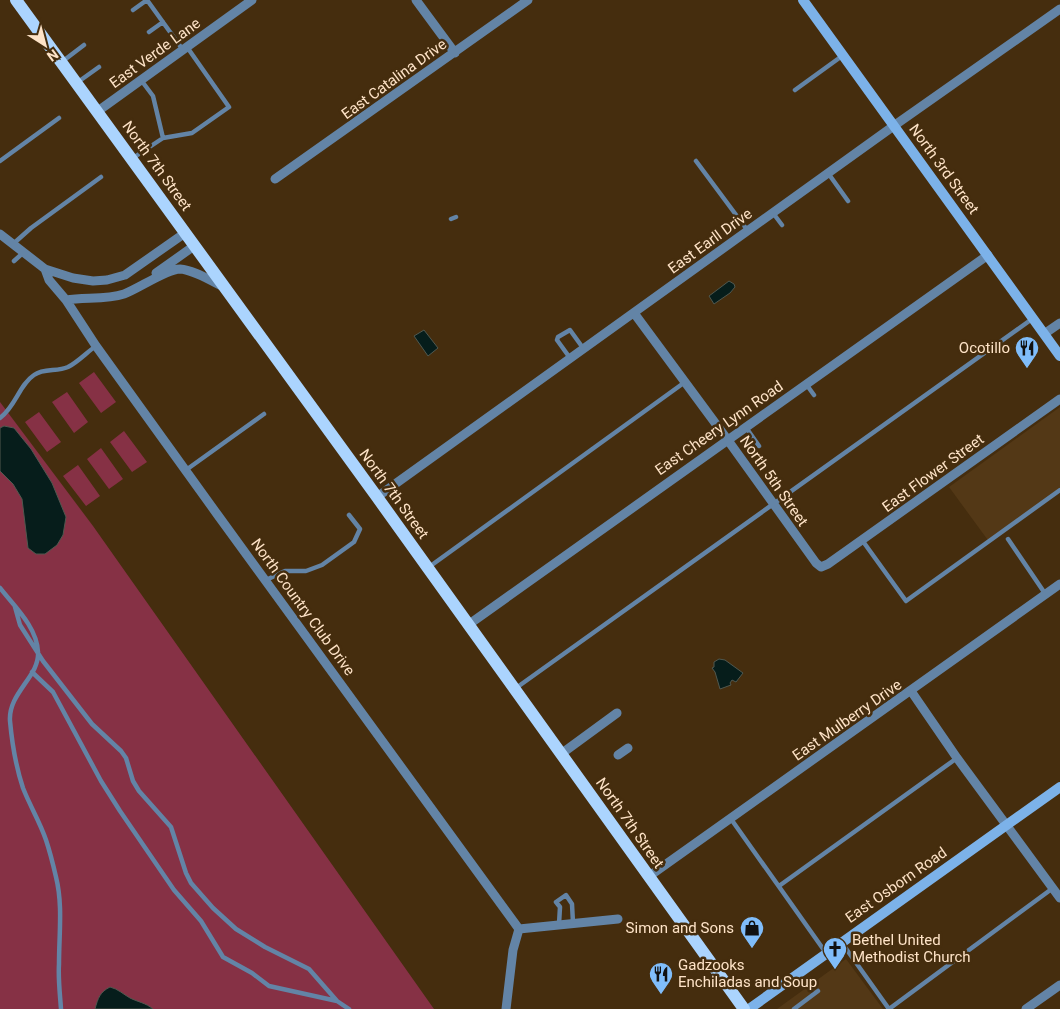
<svg xmlns="http://www.w3.org/2000/svg" width="1060" height="1009" viewBox="0 0 1060 1009" font-family="Roboto,sans-serif">
	<rect width="100%" height="100%" fill="#452d0e"/>
	<!-- built -->
	<path fill="#533816" d="M1060,407V492L990,543L949,487Z
		M846,959L883,1009H777Z"/>
	<!-- green -->
	<path fill="#863145" d="M94,372L116,402L101,413L79,383Z
		M67,392L88,422L74,433L52,402Z
		M0,402L93,526L434,1009H0Z
		M39,412L61,442L47,452L25,422Z
		M124,431L147,462L132,472L110,442Z
		M101,448L123,479L109,489L87,459Z
		M78,465L100,496L86,506L63,476Z"/>
	<!-- water -->
	<path fill="#061d1b" stroke="#50584f" d="M729,281L734,284L735,287L730,293L714,304L709,296Z
		M424,330L438,348L428,356L414,336Z
		M4,426L14,428L31,449L52,483L66,517L63,535L57,545L45,554H36L28,548L22,499L13,484L0,471V428Z
		M719,659L725,660L743,673L736,682L732,680L730,683L731,685L720,689L715,672L712,668L714,667V662Z
		M110,987C118,989 123,994 130,998C138,1002 146,1003 153,1009H95C98,998 100,992 110,987Z"/>
	<g fill="none" stroke-linecap="round" stroke-linejoin="round">
		<!-- lane -->
		<path stroke="#6384a6" stroke-width="4.5" d="M147,0L183,50
			M133,10L147,0
			M149,32L163,22
			M63,61L84,45
			M141,80L153,96L163,138
			M78,82L99,67
			M795,90L842,56
			M133,158L163,138L192,133L229,107L187,47
			M0,161L59,118
			M696,161L748,231
			M828,173L848,201
			M773,213L782,225
			M451,219L456,217
			M13,244L31,228L101,177
			M14,261L24,252
			M570,358L557,340L558,337L570,330L583,348
			M806,384L814,395
			M0,418C16,406 19,385 34,375C44,368 57,372 68,367C78,362 87,352 96,346
			M745,426L759,446
			M186,470L264,414
			M1008,539L1046,595
			M862,540L906,601L1060,490
			M429,567L685,382
			M266,580L285,571H306L322,565L354,542L360,529L349,515
			M0,588C14,606 37,627 38,652C40,676 8,693 10,721C12,743 16,767 23,788C30,806 40,822 46,840C50,852 53,864 56,877C63,905 59,934 59,964C58,979 60,994 61,1009
			M15,607L20,625L43,661L92,724L121,751L126,758L133,781L139,791L171,827L186,873L191,883L213,908L236,929L265,947L309,969L337,1001L269,986L252,973L223,957L201,921L174,890L120,811L101,781L53,692L32,672
			M516,688L1032,319
			M731,819L826,953
			M779,886L957,758
			M559,924L560,907L556,902L566,895L572,904L573,923
			M842,943L889,1009
			M337,1001L349,1009
			M794,1009L818,991
			M889,1009L1053,888"/>
		<!-- street -->
		<path stroke="#6384a6" stroke-width="9" d="M416,0L455,53
			M98,111L252,0
			M275,179L528,0
			M0,234L45,269L73,278L93,281L107,280L125,275L185,233
			M45,269L49,280L66,300C85,297 106,300 124,294C138,289 167,269 180,269C194,270 209,280 222,286
			M156,273L194,246
			M66,300L96,346L217,514L519,929L513,950L506,1009
			M634,313L727,439L816,563L821,567L828,564L1060,399
			M1044,334L1060,323
			M377,497L895,125L1060,9
			M468,625L988,255
			M911,691L957,758L1060,898
			M561,754L617,713
			M618,755L628,748
			M648,877L1060,584
			M519,929L618,919
			M1026,1009L1060,985"/>
		<!-- secondary -->
		<path stroke="#7cb2e9" stroke-width="10" d="M803,0L1060,356
			M749,1009L1060,787"/>
		<!-- primary -->
		<path stroke="#abd4fe" stroke-width="12" d="M16,0L377,497L744,1009"/>
	</g>
	<!-- icons -->
	<defs>
		<g id="restaurant-pin" transform="scale(1.25)"><path d="M0 17L-7.5 6A9.5 9.5 0 1 1 7.5 6Z" fill="#80bdfa" stroke="#452d0e"/><path d="M-5-6h1v4h1v-4h1v4h1v-4h1v5L-1.5 .5V6h-2V.5L-5-1ZM5-6V6H3V1.5H1.5Q1.5-4 5-6Z" fill="#111"/></g>
		<g id="shop-pin" transform="scale(1.25)"><path d="M0 17L-7.5 6A9.5 9.5 0 1 1 7.5 6Z" fill="#80bdfa" stroke="#452d0e"/><path d="M-5-2.5h2.3a2.7 3.5 0 0 1 5.4 0H5L5.5 6h-11ZM-1.5-2.5h3a1.5 2.3 0 0 0-3 0Z" fill="#111"/></g>
		<g id="church-pin" transform="scale(1.25)"><path d="M0 17L-7.5 6A9.5 9.5 0 1 1 7.5 6Z" fill="#80bdfa" stroke="#452d0e"/><path d="M-1.2-6h2.4v3.5h3.3v2.4h-3.3V6h-2.4V-.1h-3.3v-2.4h3.3Z" fill="#111"/></g>
	</defs>
	<g fill-rule="evenodd">
		<use href="#restaurant-pin" x="1027" y="348"/>
		<use href="#shop-pin" x="752" y="928"/>
		<use href="#church-pin" x="835" y="949"/>
		<use href="#restaurant-pin" x="661" y="974"/>
	</g>
	<g text-anchor="middle" stroke-width="5" stroke-linejoin="round" paint-order="stroke">
		<!-- street labels -->
		<g font-size="15" fill="#fee3c7" stroke="#452d0e">
			<text transform="translate(155 53) rotate(-36)" y="5">East Verde Lane</text>
			<text transform="translate(394 79) rotate(-36)" y="5">East Catalina Drive</text>
			<text transform="translate(157 166) rotate(54)" y="5">North 7th Street</text>
			<text transform="translate(944 169) rotate(54)" y="5">North 3rd Street</text>
			<text transform="translate(710 241) rotate(-36)" y="5">East Earll Drive</text>
			<text transform="translate(719 428) rotate(-35)" y="5">East Cheery Lynn Road</text>
			<text transform="translate(933 473) rotate(-36)" y="5">East Flower Street</text>
			<text transform="translate(774 481) rotate(55)" y="5">North 5th Street</text>
			<text transform="translate(394 494) rotate(54)" y="5">North 7th Street</text>
			<text transform="translate(303 607) rotate(54)" y="5">North Country Club Drive</text>
			<text transform="translate(847 720) rotate(-35)" y="5">East Mulberry Drive</text>
			<text transform="translate(630 823) rotate(55)" y="5">North 7th Street</text>
			<text transform="translate(896 885) rotate(-35)" y="5">East Osborn Road</text>
		</g>
		<!-- poi labels -->
		<g font-size="15" fill="#fee3c7" stroke="#452d0e" text-anchor="end">
			<text x="1010" y="353">Ocotillo</text>
			<text x="734" y="933">Simon and Sons</text>
			<text x="852" y="945" text-anchor="start">Bethel United<tspan x="852" dy="17">Methodist Church</tspan></text>
			<text x="678" y="970" text-anchor="start">Gadzooks<tspan x="678" dy="17">Enchiladas and Soup</tspan></text>
		</g>
	</g>
	<!-- north arrow -->
	<g transform="translate(45 45) rotate(144)" stroke="#452d0e" stroke-width="4" paint-order="stroke">
	<path d="M0-4L9 19L0 12L-9 19Z" fill="#fee3c7"/>
	<text y="-8" font-size="14" font-weight="bold" text-anchor="middle" fill="#fee3c7">N</text>
	</g>
</svg>
